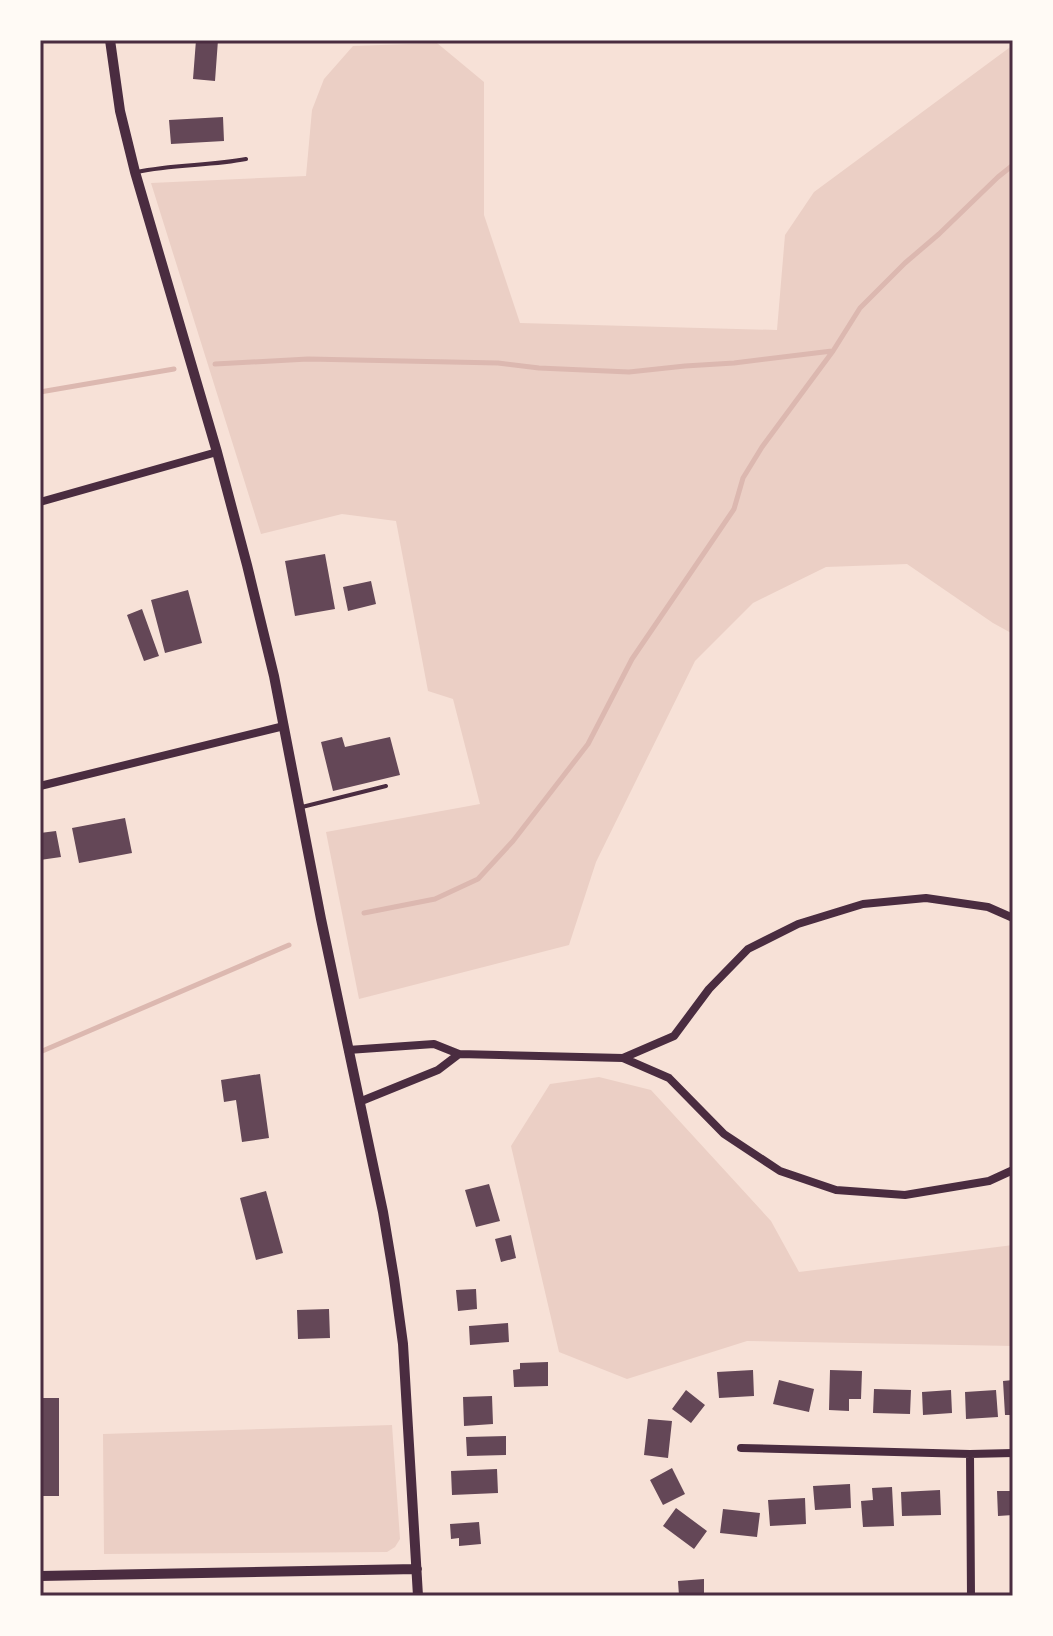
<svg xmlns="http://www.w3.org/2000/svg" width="1053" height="1636" viewBox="0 0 1053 1636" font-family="Cabin,sans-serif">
	<rect width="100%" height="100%" fill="#f7e1d7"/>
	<!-- green -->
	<path fill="#ebcfc5" d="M437,43L484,82V215L520,323L777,330L785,235L814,192L1013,45V634L993,623L907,564L826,567L753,603L695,661L596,862L569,945L359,999L326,832L480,804L453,699L428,691L396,521L342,514L261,534L151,183L306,176L312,110L324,79L353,46Z
		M599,1077L651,1090L771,1221L799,1272L1013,1245V1346L747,1341L627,1379L559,1352L511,1146L550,1084Z
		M392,1425L400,1539L395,1547L387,1552L104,1554L103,1434Z"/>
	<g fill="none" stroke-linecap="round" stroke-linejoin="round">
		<!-- stream -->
		<path stroke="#dcb8b0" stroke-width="5" d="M215,364L308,359L498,363L539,368L629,372L685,366L734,363L832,351
			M40,392L174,369
			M364,913L435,899L478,879L513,841L588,744L632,659L734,509L743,478L762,447L833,351L860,308L905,263L939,234L998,177L1013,165
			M40,1052L289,945"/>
	</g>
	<!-- building -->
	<path fill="#644757" d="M196,40H218L215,81L193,79Z
		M223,117L224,141L171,144L169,120Z
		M325,554L335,609L295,616L285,561Z
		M371,581L376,604L348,611L343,587Z
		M188,590L202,643L165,653L151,600Z
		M142,609L159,656L144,661L127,615Z
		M342,737L345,747L390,737L400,775L333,791L321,742Z
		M125,818L132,853L79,863L72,828Z
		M56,831L61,857L40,860V833Z
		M260,1074L269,1138L242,1142L236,1100L224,1102L221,1080Z
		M489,1184L500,1221L476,1227L465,1190Z
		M266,1191L283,1253L256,1260L240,1198Z
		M511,1235L516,1258L501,1262L495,1239Z
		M476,1289L477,1309L458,1311L456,1290Z
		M329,1309L330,1338L298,1339L297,1310Z
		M508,1323L509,1342L470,1345L469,1326Z
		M548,1362V1386L514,1387L513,1370L520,1369V1363Z
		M753,1370L754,1396L719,1398L717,1372Z
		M830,1370L862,1371L861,1399H849V1411L829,1410Z
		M779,1380L814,1389L809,1412L773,1404Z
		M1013,1380V1415H1005L1003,1381Z
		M874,1389L911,1390L910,1414L873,1413Z
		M686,1390L705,1405L691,1423L672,1409Z
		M951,1390L952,1413L923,1415L922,1392Z
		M996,1390L998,1417L966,1419L965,1392Z
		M492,1396L493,1424L464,1426L463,1397Z
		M40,1398H59V1496H40Z
		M648,1419L672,1421L668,1458L644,1455Z
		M506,1436V1455L467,1456L466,1437Z
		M672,1468L685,1494L663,1505L650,1480Z
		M497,1469L498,1493L452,1495L451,1471Z
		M850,1484L851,1508L815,1510L813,1486Z
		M892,1487L894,1526L863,1527L861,1501L873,1500L872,1488Z
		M940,1490L941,1515L902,1516L901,1492Z
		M997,1491H1013V1515L998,1516Z
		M805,1498L806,1524L770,1526L768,1500Z
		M676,1508L707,1531L694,1549L663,1526Z
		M723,1509L760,1513L757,1537L720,1533Z
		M479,1522L481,1544L459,1546V1538L451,1539L450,1524Z
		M704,1579V1596H679L678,1581Z"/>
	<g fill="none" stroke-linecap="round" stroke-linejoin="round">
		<!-- service -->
		<path stroke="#4a2c40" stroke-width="4" d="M137,172C173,164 210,166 246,159
			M302,807L386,786"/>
		<!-- minor -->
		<path stroke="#4a2c40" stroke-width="8" d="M40,502L217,452
			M40,786L284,726
			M348,1050L434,1044L459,1054L623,1058L669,1078L724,1134L780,1171L836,1190L905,1195L989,1181L1013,1170
			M623,1058L674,1036L709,989L748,949L798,924L863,904L926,898L988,907L1013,918
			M359,1102L438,1070L459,1054
			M741,1448L970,1454L1013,1453
			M970,1454L971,1596"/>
		<!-- tertiary -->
		<path stroke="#4a2c40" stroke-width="10" d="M110,40L120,111L135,172L217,452L247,565L274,676L321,919L383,1212L394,1278L403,1344L418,1596
			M40,1576L417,1569"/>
	</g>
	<!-- border -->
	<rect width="1053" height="1636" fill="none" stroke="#fffaf5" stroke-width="84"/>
	<rect x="42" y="42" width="969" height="1552" fill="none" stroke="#4a2c40" stroke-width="3"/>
</svg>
